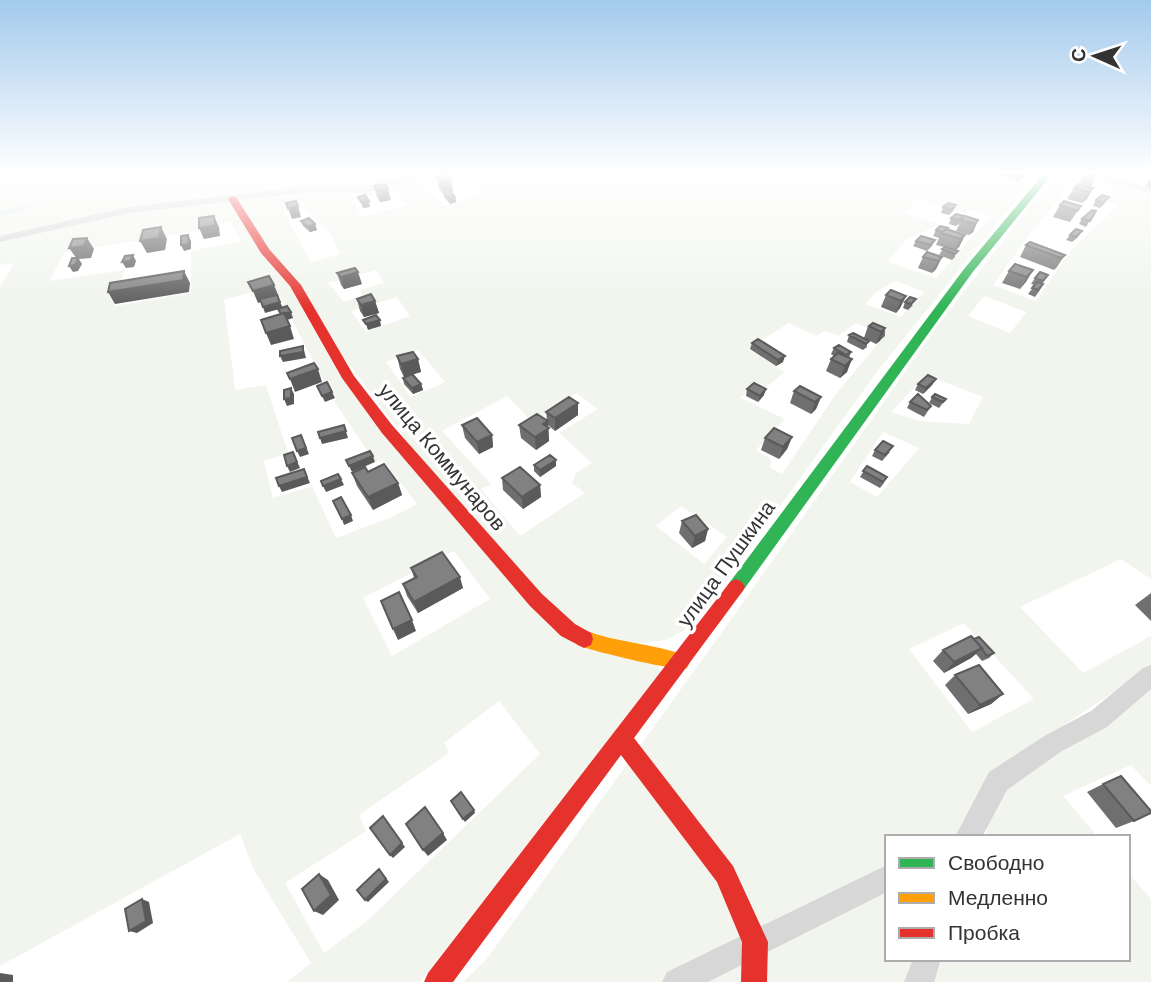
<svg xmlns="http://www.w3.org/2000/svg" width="1151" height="982" viewBox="0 0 1151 982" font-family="Arial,sans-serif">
	<rect width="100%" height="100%" fill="#fff"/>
	<!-- green -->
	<path fill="#f1f5ed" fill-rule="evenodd" d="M0,172H431L367,191L440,172H983L1019,182L1028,172H1042L1006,212L879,369L729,577L685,630L665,640L633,644L571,626L439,483L301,301L344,376L558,629L655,661L661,671L420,982H287L311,963L253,868L240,834L0,966V287L14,263L0,265ZM455,177L484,194L444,205L423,185ZM394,190L408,205L363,217L352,201ZM917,199L965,213L968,209L991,216L936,278L888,262L905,240L940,224L904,213ZM304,208L329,232L341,254L311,262L284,212ZM231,222L241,241L191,251V293L114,306L125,270L49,281L65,252L191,232ZM376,270L384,283L360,290L362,295L344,302L328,283ZM896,281L924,292L901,317L865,304L876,292ZM274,286L324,381L337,399L334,401L375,462L383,460L417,504L392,517L336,538L312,486L273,498L264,461L288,453L266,385L235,390L224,300ZM397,297L410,316L366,332L351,311ZM789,323L816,336L825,331L838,336L856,323L885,335L836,394L782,474L769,467L772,460L756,450L785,419L741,398L752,385L763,390L785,372L748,349ZM418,350L445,382L411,397L386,362ZM576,393L598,409L559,433L592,463L576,473L572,483L585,493L520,536L481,489L491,484L442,431L507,396L533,423ZM681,506L727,537L704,564L656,526ZM454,551L490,599L392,656L363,598ZM499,701L540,754L367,921L324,953L285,883L366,831L359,815L449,753L444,743Z
		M1057,172H1081L1151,192V579L1121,559L1020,607L1083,673L1151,636V667L1034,745L969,817L986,836L988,819L1007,786L1151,687V786L1131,765L1063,796L1098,837H887V959H1128V872L1151,899V982H463L486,960L730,621L940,322ZM1081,173L1111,182L1102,200L1118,206L1071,250L1036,301L993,285L1029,235ZM984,296L1026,312V313L1010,333L968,316ZM926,375L983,397L969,424L919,421L891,412ZM883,432L919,448L877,497L850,482ZM964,623L1034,699L972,732L909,649Z"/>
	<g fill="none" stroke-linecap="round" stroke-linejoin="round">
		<!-- stream -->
		<path stroke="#ddebf3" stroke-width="3.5" d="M0,214L33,205"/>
		<!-- street -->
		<path fill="#d7d7d7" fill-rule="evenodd" d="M423,172H439L365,193L310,192L129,213L0,242V236L129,207L310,186L365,187Z
			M1079,172H1094L1151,188V194Z
			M1151,665V689L1107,727L1062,751L1007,790L982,837H955L989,772L1046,735L1091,711L1143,668Z
			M887,865V892L708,982H662L667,972Z
			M913,959H941L934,982H904Z"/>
		<!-- fast -->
		<path fill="#30b455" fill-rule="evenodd" d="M1045,172H1054L972,273L742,592L736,595L730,592L727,587L730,582L964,269Z"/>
		<!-- slow -->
		<path fill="#ff9f0a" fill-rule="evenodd" d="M584,630C617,643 653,643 687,656L690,662L687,668C677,672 592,651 577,645L575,639L577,633Z"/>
		<!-- jam -->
		<path fill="#e5322d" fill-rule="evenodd" d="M230,197H236L269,249L301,285L354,376L392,425L542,594L575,624L591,633L593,639L591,645L584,648L561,636L530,606L382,433L342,378L290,286L261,253L228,199Z
			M736,579L742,582L745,587L742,592L634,738L733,866L768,942L767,982H741L742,942L717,882L621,755L453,982H424L428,973L730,582Z"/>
	</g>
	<!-- wall -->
	<path fill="#6f6f6f" d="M1001,172H1026L1023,178L1018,181L999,175Z
		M1086,172H1100L1091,186L1079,183Z
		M437,178L451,180L453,191L450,192L455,197L456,202L450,204L444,197L443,193L439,189Z
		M1151,178V188L1145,186Z
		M374,186L391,200L380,202L377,197Z
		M1074,188H1093L1087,199L1082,203L1067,199Z
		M1096,200L1105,203L1100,208L1093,206Z
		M956,205L953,211L949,215L941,213L943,207Z
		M1060,205L1081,206L1070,222L1053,217Z
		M1096,211L1086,227L1079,224L1082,219Z
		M951,218L978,220L973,232L969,235L956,231L960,223L956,226L949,224Z
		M301,221L317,230L310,232L303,226Z
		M948,229L965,235L959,247L955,250V257L952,260L939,255L944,247L936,245L939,238L933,236L936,230Z
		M1082,231L1078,237L1072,242L1066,240L1070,235Z
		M935,240L932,246L927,251L913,246L916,241Z
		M1026,245L1065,255L1057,267L1054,270L1020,257Z
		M923,257H942L936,269L932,273L918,268Z
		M1033,270L1020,289L1002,283L1009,271Z
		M337,273L362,284L344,289L341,285Z
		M1035,278L1044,281L1042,284H1043L1040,290L1035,297L1028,294L1035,285L1031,284Z
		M886,295L906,296L900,308L896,313L881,307Z
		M357,299L375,301L379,313L364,317L360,311Z
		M905,302L913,305L908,310L903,308Z
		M868,326L885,328V336L876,344L866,339L867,347L863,350L847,342L849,335L864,338Z
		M752,343L783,362L776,366L750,349Z
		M834,348L851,352L849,358L847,372L840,378L826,371L831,359L834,356L831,354Z
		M397,356L418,359L421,372L413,374L421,384L423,390L413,394L404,384L403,378L410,375L404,377L400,369Z
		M936,379L932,385L923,394L915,390L918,384Z
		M747,389L764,395L758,402L746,396Z
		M794,391L821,397L816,409L811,414L790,403Z
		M932,397L946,399L939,408L929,403Z
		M910,402L931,406L924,417L907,408Z
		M578,403V415L555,431L548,425L549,441L536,450L521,438L519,425L547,420L546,412Z
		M462,425L492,435L493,447L479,454L465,438Z
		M792,437L787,449L779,459L761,450L765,438Z
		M875,450L890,452L882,461L872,456Z
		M556,460V466L540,477L534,471V465Z
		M867,466L884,483L880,488L860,477Z
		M368,472L398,483L402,495L373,510L357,486L352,473Z
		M502,478L540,485L541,497L523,509L503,490Z
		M682,521L708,529L705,541L692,548L679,533Z
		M411,568L463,588L418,613L407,596L403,584L414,578Z
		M1151,593V621L1135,605Z
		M974,639L994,653L989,658L982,661L976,654L971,658L944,673L933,661L943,650Z
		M955,675L1003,694L991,704L968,714L945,685Z
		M1103,784L1134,821L1116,828L1087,792Z"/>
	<!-- shaded-wall -->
	<path fill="#5a5a5a" d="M1023,172H1026L1023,178L1018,181Z
		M451,180L453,191L444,193L443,191V193L441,182Z
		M1093,188L1087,199L1082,203L1089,192Z
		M388,189L391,200L380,202L378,191Z
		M455,197L456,202L450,204L449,198Z
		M369,201L370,207L363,208L361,202Z
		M298,206L301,217L292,219L288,208Z
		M214,216L219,227L220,236L204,239L199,228Z
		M978,220L973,232L969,235L975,224Z
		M315,224L317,230L310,232L308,227Z
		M161,227L167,239L165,250L147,253L140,241Z
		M188,235L191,241V249L184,251L181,245Z
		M965,235L959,247L955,251L960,239Z
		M87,238L94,249L91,258L79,259L82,264L78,271L73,272L69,266L77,259L69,248Z
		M133,255L136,261L134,267L126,268L122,262Z
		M942,257L936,269L932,273L938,261Z
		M1033,270L1026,282L1020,289L1027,277Z
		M184,271L190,283L189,292L115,304L108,292Z
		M358,272L362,284L344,289L341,277Z
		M274,285L279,297L258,303L253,291Z
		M906,296L900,308L896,313L901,301Z
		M375,301L379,313L364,317L361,305Z
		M280,302L283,308L265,313L263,307Z
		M291,312L293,318L284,321L282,315Z
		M380,320L381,326L368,330L366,324Z
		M290,326L294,339L271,345L266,333Z
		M885,328L880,341L876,344L881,332Z
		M303,346L306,358L283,362L280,356Z
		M785,356L783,362L776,366L778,360Z
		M418,359L421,372L404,377L401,364Z
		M852,359L847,372L840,378L845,366Z
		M318,369L322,382L295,392L290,379Z
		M936,379L932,385L923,394L926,388Z
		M421,384L423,390L413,394L412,388Z
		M291,388L294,394V404L287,406L284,399Z
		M766,389L764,395L758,402L760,396Z
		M332,392L335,398L325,402L322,396Z
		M821,397L816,409L811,414L815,402Z
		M578,403V415L555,431V418Z
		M548,421L549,441L536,450L535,437L543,424Z
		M344,425L348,438L322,444L320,438Z
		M301,435L309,454L300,457L297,451Z
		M492,435L493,447L479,454L477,442Z
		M792,437L787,449L779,459L783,447Z
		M293,452L300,468L290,472L287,466Z
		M373,456L375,462L352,472L349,466Z
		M556,460V466L540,477V470Z
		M304,469L310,483L282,492L279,486Z
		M341,479L344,485L326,492L323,486Z
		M398,483L402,495L373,510L368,497Z
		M540,485L541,497L523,509L522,497Z
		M351,515L353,521L344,525L342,519Z
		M708,529L705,541L692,548L695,536Z
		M460,577L463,588L418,613L414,602Z
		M412,620L416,631L398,640L393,629Z
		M982,648L971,658L944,673L954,662Z
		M1003,694L991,704L968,714L980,705Z
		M474,810L475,813L465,822L463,819Z
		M383,816L405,847L393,858L390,855Z
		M443,833L447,840L428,856L423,850Z
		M379,869L389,882L368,902L365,900Z
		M319,874L328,880L339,900L323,915L314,911Z
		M142,899L149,902L153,923L137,933L129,931Z
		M0,973L13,975V982H0Z"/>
	<!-- building -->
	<path fill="#818181" stroke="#5a5a5a" stroke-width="2" d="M444,172L451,180L441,182L437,178Z
		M1085,172H1100L1097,175Z
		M385,184L388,189L378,191L374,186Z
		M1078,184L1093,188L1089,192L1074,188Z
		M449,190L455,197L449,198L443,191Z
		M365,195L369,201L361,202L358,197Z
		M1102,195L1109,197L1103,203L1096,200Z
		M296,201L298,206L288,208L286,203Z
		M1064,201L1081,206L1077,211L1060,205Z
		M948,203L956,205L951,210L943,207Z
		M1092,210L1096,211L1090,221L1082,219Z
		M956,214L964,216L959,220L951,218Z
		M214,216L215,225L199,228V218Z
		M965,216L978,220L975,224L961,220Z
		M309,218L315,224L308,227L301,221Z
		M940,226L948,228L942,232L936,230Z
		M161,227L159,238L140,241L143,230Z
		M946,229L965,235L960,239L941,233Z
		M1076,229L1082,231L1075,237L1070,235Z
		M188,235L189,244L181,245V236Z
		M921,236L935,240L930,245L916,241Z
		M87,238L84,246L69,248L73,239Z
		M1030,242L1065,255L1061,258L1026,245Z
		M945,247L958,251L955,254L942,249Z
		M927,252L942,257L938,261L923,257Z
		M133,255L130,261L122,262L125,256Z
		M72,258H78L75,265L69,266Z
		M1015,264L1033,270L1027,277L1009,271Z
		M355,268L358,272L341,277L337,273Z
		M184,271L183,280L108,292L110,283Z
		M1040,272L1048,275L1043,281L1035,278Z
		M269,276L274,285L253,291L248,282Z
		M1037,282L1043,284L1038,290L1032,288Z
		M891,290L906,296L901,301L886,295Z
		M371,294L375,301L361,305L357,299Z
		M277,295L280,302L263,307L260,299Z
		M910,297L916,299L911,304L905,302Z
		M287,306L291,312L281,314L278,309Z
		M284,313L290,326L266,333L261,320Z
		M376,315L380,320L366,324L363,320Z
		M873,323L885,328L881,332L869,326Z
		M853,333L869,341L866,344L849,335Z
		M758,339L785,356L778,360L752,343Z
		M839,345L851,352L846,355L834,348Z
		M303,346V352L280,356V351Z
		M413,352L418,359L401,364L397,356Z
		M838,353L852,359L845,366L831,359Z
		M314,363L318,369L290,379L287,373Z
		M412,374L421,384L412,388L403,378Z
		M928,375L936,379L926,388L918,384Z
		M327,382L332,392L322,396L317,386Z
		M754,383L766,389L760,396L747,389Z
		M800,386L821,397L815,402L794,391Z
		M291,388V398L284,399V390Z
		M918,394L931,406L927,410L910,402Z
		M935,394L946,399L943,402L932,397Z
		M569,397L578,403L555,418L546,412Z
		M537,414L548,421L543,424L549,428L535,437L519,425Z
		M477,418L492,435L477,442L462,425Z
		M344,425L346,431L320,438L318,432Z
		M774,428L792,437L783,447L765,438Z
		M301,435L306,448L297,451L292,438Z
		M883,441L893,446L885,455L875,450Z
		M370,451L373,456L349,466L346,460Z
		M293,452L297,462L287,466L284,455Z
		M550,455L556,460L540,470L534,465Z
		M384,464L398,483L368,497L352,473L365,467L368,472Z
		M867,466L887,477L883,482L863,471Z
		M520,467L540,485L522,497L502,478Z
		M304,469L307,477L279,486L276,478Z
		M338,474L341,479L323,486L321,481Z
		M341,497L351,515L342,519L333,501Z
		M696,515L708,529L695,536L682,521Z
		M442,552L460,577L414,602L403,584L417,577L411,568Z
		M399,592L412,620L393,629L381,601Z
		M971,636L982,648L954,662L943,650Z
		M979,637L994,653L987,656L981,648H982L974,639Z
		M979,665L1003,694L980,705L955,675Z
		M1121,776L1151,811V813L1134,821L1103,784Z
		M461,792L474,810L463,819L451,801Z
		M425,807L443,833L423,850L406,824Z
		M383,816L402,843L390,855L370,828Z
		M379,869L386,879L365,900L357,890Z
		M319,874L331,895L314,911L302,889Z
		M142,899L146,921L129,931L125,909Z"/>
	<!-- sky -->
	<linearGradient id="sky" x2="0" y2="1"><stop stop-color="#a3caec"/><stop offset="0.56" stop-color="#fff"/><stop offset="1" stop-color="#fff" stop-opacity="0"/></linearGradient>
	<rect width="1151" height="309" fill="url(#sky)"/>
	<g text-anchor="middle" stroke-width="7" stroke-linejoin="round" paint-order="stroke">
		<!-- street labels -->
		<g font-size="21" fill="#333" stroke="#fff">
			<text transform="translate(442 457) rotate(50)" y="7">улица Коммунаров</text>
			<text transform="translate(726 564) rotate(-54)" y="7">улица Пушкина</text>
		</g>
	</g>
	<!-- legend -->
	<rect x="885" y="835" width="245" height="126" fill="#ffffff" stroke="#adadad" stroke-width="2"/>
	<rect x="899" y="858" width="35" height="10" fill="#30b455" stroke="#adadad" stroke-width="2"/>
	<text x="948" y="870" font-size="21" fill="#333333">Свободно</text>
	<rect x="899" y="893" width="35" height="10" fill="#ff9f0a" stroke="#adadad" stroke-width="2"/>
	<text x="948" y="905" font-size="21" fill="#333333">Медленно</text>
	<rect x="899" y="928" width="35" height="10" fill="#e5322d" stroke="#adadad" stroke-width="2"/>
	<text x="948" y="940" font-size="21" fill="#333333">Пробка</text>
	<!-- north arrow -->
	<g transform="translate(1095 56) rotate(273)" stroke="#ffffff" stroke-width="5" paint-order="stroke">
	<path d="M0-5L12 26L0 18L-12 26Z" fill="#333333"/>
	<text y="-10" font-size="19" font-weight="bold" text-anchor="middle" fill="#333333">С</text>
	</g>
</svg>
